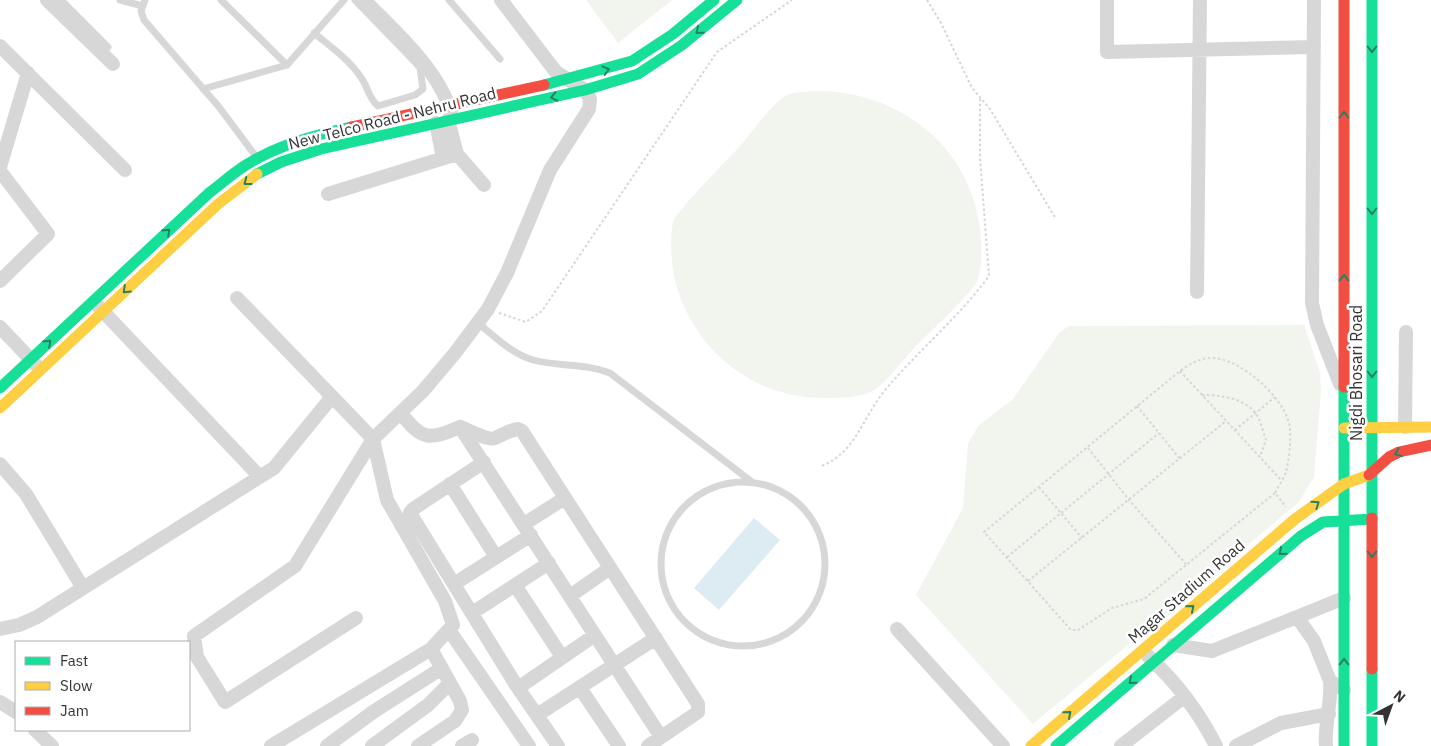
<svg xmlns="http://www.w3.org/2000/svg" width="1431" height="746" viewBox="0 0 1431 746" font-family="'IBM Plex Sans',sans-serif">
	<rect width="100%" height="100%" fill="#fff"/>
	<!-- green -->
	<path fill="#f1f5ed" d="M586,0H672L618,43Z
		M817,91C898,91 970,145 980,229C982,244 983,266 977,281C974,291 926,336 915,347C903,360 890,378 876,389C865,397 842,398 829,398C752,401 686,345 673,270C671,255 670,237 673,222C676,212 728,159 739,147C751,134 770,106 784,97C792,91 807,92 817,91Z
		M1304,325L1320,373L1321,391L1314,477L1298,503L1033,724L916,595L963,508L968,444L978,426L1013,399L1060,332L1069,326Z"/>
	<!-- water -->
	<path fill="#ddebf3" d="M754,518L780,540L719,610L694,588Z"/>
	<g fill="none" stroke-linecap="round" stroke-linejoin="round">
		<!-- path -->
		<path stroke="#d6d6d6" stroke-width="2" stroke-dasharray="2.5 2.5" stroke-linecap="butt" d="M927,0L941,23L972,88L990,109L1056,219
			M499,313L526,322L542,311L717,52L792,0
			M1180,371L1281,480
			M1202,395C1220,395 1245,398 1256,414C1261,421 1263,432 1266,440L1260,457
			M1137,406L1180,459
			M1235,430L1275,397
			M1088,448L1129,500L1186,564
			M822,466C857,451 863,416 886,389C919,350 959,317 989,276L980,158V98
			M1039,487L1082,538
			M1275,493L1144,599L1112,608L1078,630H1071L984,532L1180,371C1190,364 1199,358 1212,358C1241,358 1289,401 1290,430C1291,442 1289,461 1286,472C1284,479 1278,486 1275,493L1286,507
			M1007,557L1159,433
			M1028,581L1226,421"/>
		<!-- lane -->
		<path stroke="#d7d7d7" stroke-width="7" d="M61,0L108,47
			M120,0L143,6
			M145,0L141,11L144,20L219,107L257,158
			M221,0L287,65
			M449,0L500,59
			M314,33C331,47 350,60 362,79C368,88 369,99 378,106L415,95L423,89L420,68L416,63L355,0
			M203,89L287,65L344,0
			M478,323C494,336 512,354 533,360C559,367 585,363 610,373L752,482
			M661 564a82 82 0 1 1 164 0a82 82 0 1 1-164 0Z"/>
		<!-- street -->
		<path stroke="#d7d7d7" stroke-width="14" d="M47,0L113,64
			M364,0C394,30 440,71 451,113
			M1107,0V52L1314,47
			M1314,0L1312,303L1317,325L1340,384
			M0,46L125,170
			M448,120L457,154L484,185
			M436,123L443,158
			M0,167L28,73
			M0,171L48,234L0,281
			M328,194L457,154
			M1197,292L1200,0
			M237,298L373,439L387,500L445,601L453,625L431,649L271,746
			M97,305L260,477
			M0,327L37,366
			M401,413C422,441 429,440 460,427L661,737
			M460,427C469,430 488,441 495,438C503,435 509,430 518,429L522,431L698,704V712L648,746
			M1405,427L1406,332
			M484,462L413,509L410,513L516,685L558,746
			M0,464L26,494L83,588
			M450,484L496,557
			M524,524L565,498
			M454,584L531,535
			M515,585L562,657
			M570,596L610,568
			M472,613L549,563
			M1297,617L1344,598
			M356,618L225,702L197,657L194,636L295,566L373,439L423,391L455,353L488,309L507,273L550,170L589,109L590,99L585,90L556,72L501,0
			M0,629L19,625L37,617L274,468L331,398
			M897,629L1003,746
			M449,630L529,746
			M1173,645L1212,651L1297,617L1314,641L1330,681L1344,690
			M1148,656C1176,682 1199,712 1216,746
			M518,688L595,635
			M580,688L619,746
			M0,702L16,712
			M537,715L656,638
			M35,730L52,746
			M327,746L373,712L442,668
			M372,746L428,705L450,683
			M418,746L455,721L462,710L460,701L431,649
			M462,746L472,740
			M1121,746L1185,696
			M1236,746L1281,723L1329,714
			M1326,746C1324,724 1332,703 1330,681"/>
		<!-- fast -->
		<path stroke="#16e098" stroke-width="11" d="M1372,0V518
			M544,85L632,61L673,34L714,0
			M257,174L281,162L321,149L585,90L638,74L682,45L737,0
			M1344,387V746
			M0,388L209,193C221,184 233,173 246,165C278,145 315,135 351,127
			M1372,669V746
			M1056,746L1301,536L1323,522L1372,519"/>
		<!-- slow -->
		<path stroke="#ffcf43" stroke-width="11" d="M0,408L218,204L257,174
			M1344,428L1431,427
			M1031,746L1295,519L1344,484L1369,475"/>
		<!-- jam -->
		<path stroke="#f24e42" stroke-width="11" d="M1344,0V387
			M351,127L544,85
			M1369,475L1389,457L1399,452L1431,445
			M1372,518V669"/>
	</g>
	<!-- one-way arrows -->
	<defs><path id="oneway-chevron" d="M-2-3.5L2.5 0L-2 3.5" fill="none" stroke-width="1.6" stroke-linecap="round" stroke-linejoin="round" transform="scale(1.25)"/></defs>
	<g stroke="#268160">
		<use href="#oneway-chevron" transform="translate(699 31) rotate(140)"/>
		<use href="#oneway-chevron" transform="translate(1372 49) rotate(90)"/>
		<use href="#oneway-chevron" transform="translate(606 70) rotate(-14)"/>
		<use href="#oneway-chevron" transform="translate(554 97) rotate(168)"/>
		<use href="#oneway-chevron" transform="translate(1344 115) rotate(-90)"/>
		<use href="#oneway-chevron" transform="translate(247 182) rotate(143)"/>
		<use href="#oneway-chevron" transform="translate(1372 211) rotate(90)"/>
		<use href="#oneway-chevron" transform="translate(167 232) rotate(-43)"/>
		<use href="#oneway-chevron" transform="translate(1344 278) rotate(-90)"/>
		<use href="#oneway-chevron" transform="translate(126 290) rotate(137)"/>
		<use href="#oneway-chevron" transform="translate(48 343) rotate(-43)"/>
		<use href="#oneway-chevron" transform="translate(1372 374) rotate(90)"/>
		<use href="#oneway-chevron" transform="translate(1398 453) rotate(158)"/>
		<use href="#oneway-chevron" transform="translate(1316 504) rotate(-35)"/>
		<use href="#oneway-chevron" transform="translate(1282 552) rotate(139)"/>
		<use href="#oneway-chevron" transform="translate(1372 554) rotate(90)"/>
		<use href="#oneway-chevron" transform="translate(1191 608) rotate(-41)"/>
		<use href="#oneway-chevron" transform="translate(1344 662) rotate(-90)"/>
		<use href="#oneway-chevron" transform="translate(1132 681) rotate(139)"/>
		<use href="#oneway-chevron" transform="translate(1068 714) rotate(-41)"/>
	</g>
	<g text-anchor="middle" stroke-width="5" stroke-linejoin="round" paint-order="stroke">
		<!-- street labels -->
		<g font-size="16" fill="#333" stroke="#fff">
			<text transform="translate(392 118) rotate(-14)" y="6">New Telco Road - Nehru Road</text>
			<text transform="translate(1356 373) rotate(-90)" y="6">Nigdi Bhosari Road</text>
			<text transform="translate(1186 591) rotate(-41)" y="6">Magar Stadium Road</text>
		</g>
	</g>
	<!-- legend -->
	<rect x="15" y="641" width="175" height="90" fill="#ffffff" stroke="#adadad"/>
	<rect x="25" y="657" width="25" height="8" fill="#16e098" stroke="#adadad"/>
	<text x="60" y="666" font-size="15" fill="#333333">Fast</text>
	<rect x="25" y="682" width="25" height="8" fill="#ffcf43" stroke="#adadad"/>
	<text x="60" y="691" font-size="15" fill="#333333">Slow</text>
	<rect x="25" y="707" width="25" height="8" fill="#f24e42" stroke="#adadad"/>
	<text x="60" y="716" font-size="15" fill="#333333">Jam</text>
	<!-- north arrow -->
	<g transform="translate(1391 706) rotate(41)" stroke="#ffffff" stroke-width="4" paint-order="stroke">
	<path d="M0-4L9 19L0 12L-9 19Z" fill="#333333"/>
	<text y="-8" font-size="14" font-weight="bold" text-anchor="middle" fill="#333333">N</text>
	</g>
</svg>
